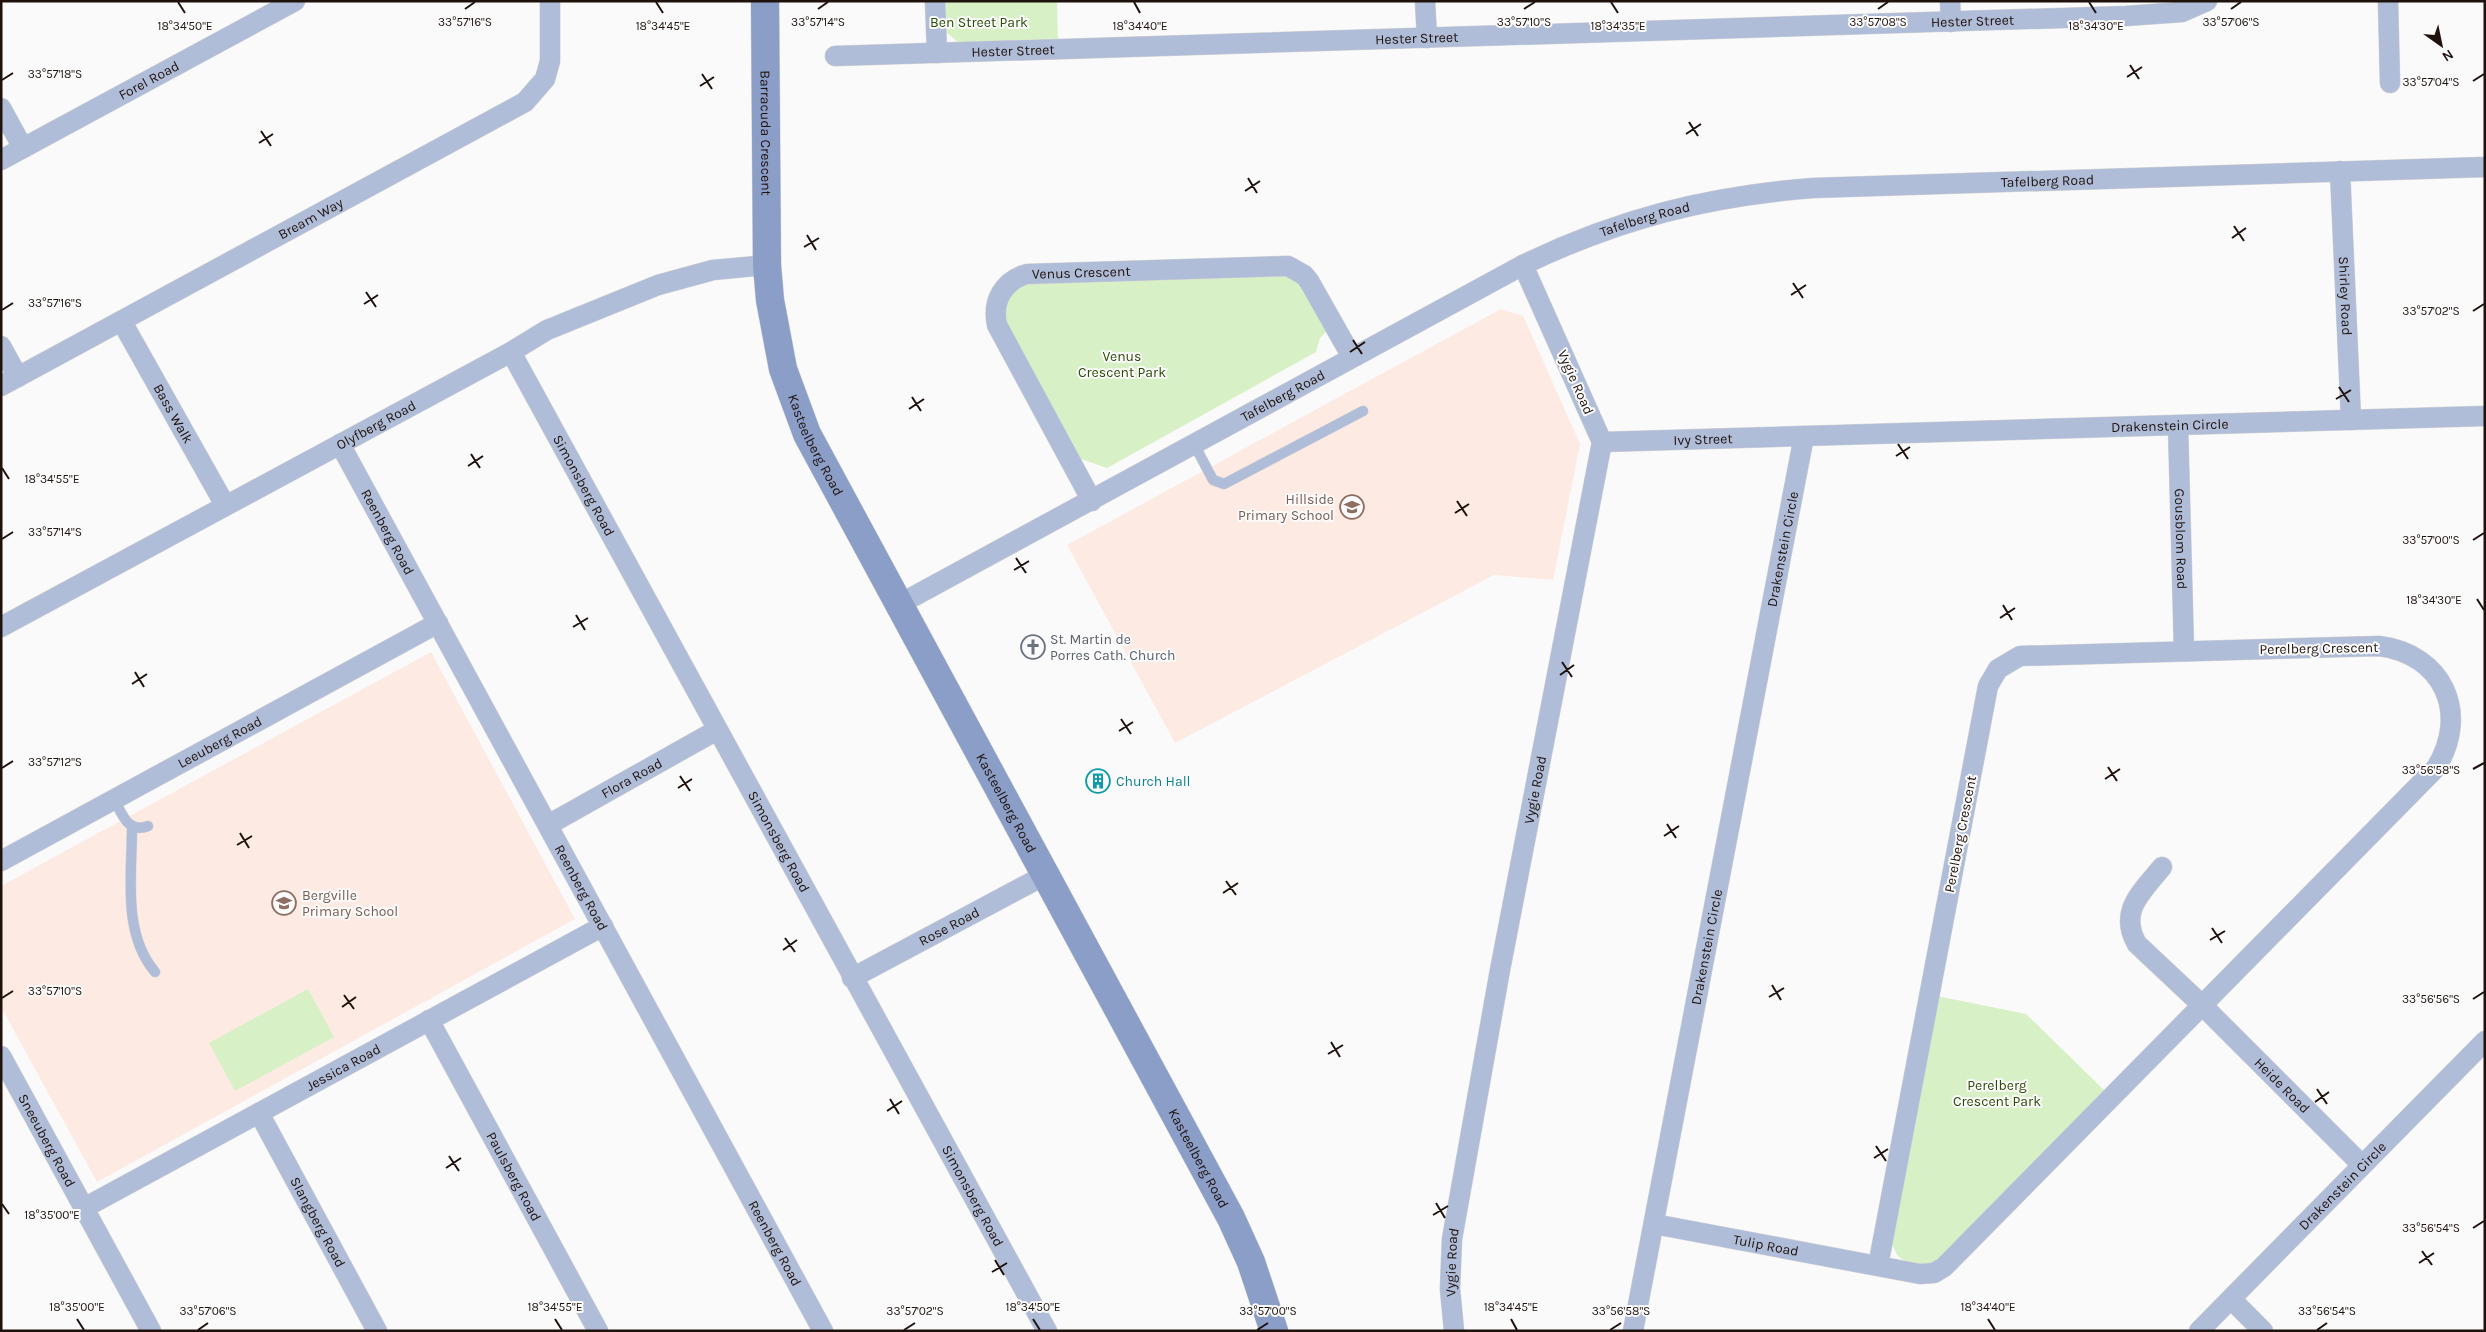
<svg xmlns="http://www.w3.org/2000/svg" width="2486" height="1332" viewBox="0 0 2486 1332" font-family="Karla,sans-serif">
	<rect width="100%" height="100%" fill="#fafafa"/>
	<!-- built -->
	<path fill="#fdeae2" d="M1501,309L1523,316L1580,444L1553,580L1494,575L1175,743L1067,545Z
		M431,652L575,919L97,1182L1,1007V886Z"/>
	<!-- green -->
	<path fill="#d8f0c6" d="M943,1H1057L1058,40L959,43L946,32Z
		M1284,275L1301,285L1326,332L1320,338L1316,352L1107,468L1078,458L1005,322C1003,301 1010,291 1030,283Z
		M308,989L334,1037L235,1091L209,1043Z
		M1937,996L2026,1014L2105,1091L1931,1266C1911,1262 1897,1265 1892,1242Z"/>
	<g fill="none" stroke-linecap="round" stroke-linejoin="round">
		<!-- lane casing -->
		<g stroke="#d7d5d4" stroke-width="11">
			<path id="lane" d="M1194,444L1213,480L1224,484L1363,411
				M114,799C122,814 128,834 148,826
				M132,827C132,875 122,933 155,972"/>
		</g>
		<!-- street casing -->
		<g stroke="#d7d5d4" stroke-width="21">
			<g id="street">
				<path d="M935,1L937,53"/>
				<path d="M1425,1L1427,38"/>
				<path d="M1950,1L1951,22"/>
				<path d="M2388,1L2390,83"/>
				<path id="s1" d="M835,56L2126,16L2182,12L2207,1"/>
				<path d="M1,108L23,148"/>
				<path id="s2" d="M1,160L295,1"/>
				<path id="s3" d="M2340,171L2351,420"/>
				<path id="s4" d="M122,322L225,505"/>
				<path d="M1,346L18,377"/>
				<path id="s5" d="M511,352L1047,1331"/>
				<path id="s6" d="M1,386L525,102L545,79L550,61V1"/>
				<path id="s7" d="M2178,425L2184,651"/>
				<path id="s8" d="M1602,442L2485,416"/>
				<path id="s9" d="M340,444L823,1331"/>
				<path id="s10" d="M1092,501L997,325C992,301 1003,281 1027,274L1288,266L1304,275L1309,281L1352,357"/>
				<path id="s11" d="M898,605L1523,265C1618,219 1708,196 1813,188L2485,167"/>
				<path id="s12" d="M1,627L511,352L547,330L658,285L713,270L767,265"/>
				<path id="s13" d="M548,825L717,730"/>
				<path id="s14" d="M1,861L438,623"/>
				<path id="s15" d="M2162,867C2142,892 2118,911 2137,944L2203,1006L2362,1165"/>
				<path id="s16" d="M852,978L1045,875"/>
				<path id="s17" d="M429,1020L598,1331"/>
				<path id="s18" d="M1,1056L151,1331"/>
				<path id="s19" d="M259,1113L377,1331"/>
				<path id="s20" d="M84,1208L603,926"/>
				<path id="s21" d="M1654,1224L1920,1274L1934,1273L1944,1267L2436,768C2470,713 2443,654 2379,646L2020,656L1998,669L1988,686L1878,1266"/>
				<path d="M2231,1299L2263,1331"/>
				<path id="s22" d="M1454,1331L1450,1289L1452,1239L1500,970L1602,442L1523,265"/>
				<path id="s23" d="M1633,1331L1804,436"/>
				<path id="s24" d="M2199,1331L2485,1041"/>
			</g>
		</g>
		<!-- secondary casing -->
		<g stroke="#d7d5d4" stroke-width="29">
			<g id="secondary">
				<path id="s25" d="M765,1L767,265L770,300L783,369L807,434L1231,1218L1251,1262L1274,1331"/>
			</g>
		</g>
		<!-- lane -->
		<use href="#lane" stroke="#b0bdd9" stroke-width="10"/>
		<!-- street -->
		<use href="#street" stroke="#b0bdd9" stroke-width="20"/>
		<!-- secondary -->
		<use href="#secondary" stroke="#8b9ec8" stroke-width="28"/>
	</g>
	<!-- ticks -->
	<path fill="none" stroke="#1f120d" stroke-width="2" d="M178,2L185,13M656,2L663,13M1134,2L1140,13M1611,2L1618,13M2089,2L2096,13M465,9L475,2M818,9L828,2M1524,9L1535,2M1878,9L1888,2M2231,9L2241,2M2130,65L2139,79M702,74L712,89M2127,77L2142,67M2,80L13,73M2473,81L2484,74M700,86L714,77M1689,122L1698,136M261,131L271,146M1686,134L1701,124M259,143L273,134M1248,178L1257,193M1245,191L1260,181M2234,226L2244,241M807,235L816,250M2232,238L2246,228M804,247L819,238M1793,283L1803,298M366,292L376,307M1791,295L1806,285M364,304L378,295M2,310L13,303M2473,311L2484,304M1353,340L1362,354M1350,352L1365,342M2339,387L2349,402M912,397L921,411M2336,399L2351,390M909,409L924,399M1898,444L1908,459M471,454L480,468M1896,456L1910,447M468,466L483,456M2,468L9,479M1457,501L1467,516M1455,513L1469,504M2,539L13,532M2473,540L2484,533M1016,558L1026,573M1014,570L1029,561M2477,599L2484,610M2003,605L2012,620M576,615L585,630M2000,618L2015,608M573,627L588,618M1562,662L1572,677M135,672L144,687M1560,675L1574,665M132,684L147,674M1121,719L1131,734M1119,731L1133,722M2108,767L2117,781M2,768L13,761M2473,769L2484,763M680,776L690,791M2105,779L2120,769M678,788L692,779M1667,824L1676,838M240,833L249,848M1664,836L1679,826M237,845L252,836M1226,881L1236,895M1223,893L1238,883M2212,928L2222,943M785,938L795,952M2210,940L2225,931M783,950L797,940M1772,985L1781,1000M344,995L354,1009M1769,997L1784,988M2,998L13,991M2473,999L2484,992M342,1007L356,997M1331,1042L1340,1057M1328,1054L1343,1045M2317,1089L2327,1104M890,1099L899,1114M2315,1102L2329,1092M887,1111L902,1101M1876,1146L1886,1161M449,1156L459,1171M1874,1158L1888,1149M446,1168L461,1158M1436,1203L1445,1218M2,1204L9,1214M1433,1215L1448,1206M2473,1228L2484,1221M2422,1251L2432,1265M995,1260L1004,1275M2419,1263L2434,1253M992,1272L1007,1263M77,1319L84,1330M555,1319L562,1330M1033,1319L1040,1330M1511,1319L1517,1330M1988,1319L1995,1330M198,1330L208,1323M904,1330L915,1323M1257,1330L1268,1323M1610,1330L1621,1323M2317,1330L2327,1323"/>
	<!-- icons -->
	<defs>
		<g id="school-ring" transform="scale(1.25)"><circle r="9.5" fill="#fafafa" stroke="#8d6e63" stroke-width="1.5"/><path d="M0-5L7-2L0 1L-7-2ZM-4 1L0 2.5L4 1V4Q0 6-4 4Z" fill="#8d6e63"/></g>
		<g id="church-ring" transform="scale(1.25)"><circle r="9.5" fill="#fafafa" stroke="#6b7280" stroke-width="1.5"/><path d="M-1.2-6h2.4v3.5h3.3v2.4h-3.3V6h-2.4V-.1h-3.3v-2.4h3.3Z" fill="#6b7280"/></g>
		<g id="building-ring" transform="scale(1.25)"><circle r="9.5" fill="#fafafa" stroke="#0f9aa8" stroke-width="1.5"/><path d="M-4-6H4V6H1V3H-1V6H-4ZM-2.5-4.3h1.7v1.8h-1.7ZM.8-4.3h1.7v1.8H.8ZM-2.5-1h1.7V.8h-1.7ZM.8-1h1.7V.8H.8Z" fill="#0f9aa8"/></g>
	</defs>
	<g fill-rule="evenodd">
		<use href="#school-ring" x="1352" y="507"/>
		<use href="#church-ring" x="1033" y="647"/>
		<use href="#building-ring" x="1098" y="781"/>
		<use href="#school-ring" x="284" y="903"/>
	</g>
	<g text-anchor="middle" stroke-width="4" stroke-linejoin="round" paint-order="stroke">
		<!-- park labels -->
		<g font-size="14" fill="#2b4b04" stroke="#fafafa">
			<text x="979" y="27">Ben Street Park</text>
			<text x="1122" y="361">Venus<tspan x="1122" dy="16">Crescent Park</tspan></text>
			<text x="1997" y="1090">Perelberg<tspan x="1997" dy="16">Crescent Park</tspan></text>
		</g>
		<!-- street labels -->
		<g font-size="14" fill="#1f120d" stroke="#fafafa">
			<text dy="5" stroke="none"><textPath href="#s1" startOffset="1138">Hester Street</textPath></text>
			<text dy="5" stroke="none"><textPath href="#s1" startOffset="582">Hester Street</textPath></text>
			<text dy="5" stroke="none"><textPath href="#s1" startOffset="178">Hester Street</textPath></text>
			<text dy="5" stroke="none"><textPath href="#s2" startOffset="168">Forel Road</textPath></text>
			<text dy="5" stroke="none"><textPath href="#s25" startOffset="132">Barracuda Crescent</textPath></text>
			<text dy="5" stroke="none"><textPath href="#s11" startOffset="1248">Tafelberg Road</textPath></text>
			<text dy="5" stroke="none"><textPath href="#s11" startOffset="842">Tafelberg Road</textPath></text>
			<text dy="5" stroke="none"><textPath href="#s6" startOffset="352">Bream Way</textPath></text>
			<text dy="5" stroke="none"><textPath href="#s10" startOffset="320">Venus Crescent</textPath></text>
			<text dy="5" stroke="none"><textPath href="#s3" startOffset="125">Shirley Road</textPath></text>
			<text transform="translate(1576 382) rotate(66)" y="5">Vygie Road</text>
			<text dy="5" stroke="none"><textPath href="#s11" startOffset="438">Tafelberg Road</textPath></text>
			<text dy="5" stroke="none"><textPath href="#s4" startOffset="105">Bass Walk</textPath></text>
			<text dy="5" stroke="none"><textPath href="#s12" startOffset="426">Olyfberg Road</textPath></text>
			<text dy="5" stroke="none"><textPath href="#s8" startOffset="568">Drakenstein Circle</textPath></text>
			<text dy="5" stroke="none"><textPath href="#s8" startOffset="101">Ivy Street</textPath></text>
			<text dy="5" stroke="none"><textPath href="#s25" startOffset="452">Kasteelberg Road</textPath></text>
			<text dy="5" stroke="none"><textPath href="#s5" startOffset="152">Simonsberg Road</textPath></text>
			<text dy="5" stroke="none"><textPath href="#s9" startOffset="100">Reenberg Road</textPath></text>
			<text dy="5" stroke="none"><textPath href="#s7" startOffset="114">Gousblom Road</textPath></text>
			<text dy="5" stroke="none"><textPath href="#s23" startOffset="796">Drakenstein Circle</textPath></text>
			<text transform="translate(2319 648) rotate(-1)" y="5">Perelberg Crescent</text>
			<text dy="5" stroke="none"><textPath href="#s14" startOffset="249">Leeuberg Road</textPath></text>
			<text dy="5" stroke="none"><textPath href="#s13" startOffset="96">Flora Road</textPath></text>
			<text dy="5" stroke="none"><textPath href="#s22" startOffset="549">Vygie Road</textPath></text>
			<text dy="5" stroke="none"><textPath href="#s25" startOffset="858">Kasteelberg Road</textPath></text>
			<text transform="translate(1960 834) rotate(-79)" y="5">Perelberg Crescent</text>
			<text dy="5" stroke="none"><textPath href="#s5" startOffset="558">Simonsberg Road</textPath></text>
			<text dy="5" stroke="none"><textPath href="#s9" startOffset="505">Reenberg Road</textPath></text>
			<text dy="5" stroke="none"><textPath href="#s16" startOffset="110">Rose Road</textPath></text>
			<text dy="5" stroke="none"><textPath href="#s23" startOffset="391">Drakenstein Circle</textPath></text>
			<text dy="5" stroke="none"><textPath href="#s20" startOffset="295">Jessica Road</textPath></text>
			<text dy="5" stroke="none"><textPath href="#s15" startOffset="291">Heide Road</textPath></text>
			<text dy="5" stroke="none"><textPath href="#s18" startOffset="96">Sneeuberg Road</textPath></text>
			<text dy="5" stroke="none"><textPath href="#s25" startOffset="1262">Kasteelberg Road</textPath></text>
			<text dy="5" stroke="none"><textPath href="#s17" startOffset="178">Paulsberg Road</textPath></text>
			<text dy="5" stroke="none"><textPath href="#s24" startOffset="204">Drakenstein Circle</textPath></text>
			<text dy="5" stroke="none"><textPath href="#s5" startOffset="962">Simonsberg Road</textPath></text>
			<text dy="5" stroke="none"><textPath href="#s19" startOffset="124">Slangberg Road</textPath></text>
			<text dy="5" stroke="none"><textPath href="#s9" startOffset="910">Reenberg Road</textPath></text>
			<text dy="5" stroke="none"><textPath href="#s21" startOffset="114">Tulip Road</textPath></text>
			<text dy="5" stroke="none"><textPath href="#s22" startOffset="69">Vygie Road</textPath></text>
		</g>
		<!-- education labels -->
		<g font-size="14" fill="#785e54" stroke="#fafafa" text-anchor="end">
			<text x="1334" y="504">Hillside<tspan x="1334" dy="16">Primary School</tspan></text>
			<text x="302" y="900" text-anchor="start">Bergville<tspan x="302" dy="16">Primary School</tspan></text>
		</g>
		<!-- worship labels -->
		<g font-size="14" fill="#5b616d" stroke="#fafafa" text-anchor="start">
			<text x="1050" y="644">St. Martin de<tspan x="1050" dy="16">Porres Cath. Church</tspan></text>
		</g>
		<!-- culture labels -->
		<g font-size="14" fill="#0d838f" stroke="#fafafa" text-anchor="start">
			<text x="1116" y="786">Church Hall</text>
		</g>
	</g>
	<g font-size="12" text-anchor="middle" fill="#1f120d" stroke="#fafafa" stroke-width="4" stroke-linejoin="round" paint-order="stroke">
		<text x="465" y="26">33°57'16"S</text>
		<text x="818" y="26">33°57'14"S</text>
		<text x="1524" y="26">33°57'10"S</text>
		<text x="1878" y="26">33°57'08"S</text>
		<text x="2231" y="26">33°57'06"S</text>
		<text x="185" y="30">18°34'50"E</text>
		<text x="663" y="30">18°34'45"E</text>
		<text x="1140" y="30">18°34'40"E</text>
		<text x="1618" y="30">18°34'35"E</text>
		<text x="2096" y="30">18°34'30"E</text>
		<text x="55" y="78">33°57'18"S</text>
		<text x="2431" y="86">33°57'04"S</text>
		<text x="55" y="307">33°57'16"S</text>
		<text x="2431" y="315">33°57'02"S</text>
		<text x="52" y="483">18°34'55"E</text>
		<text x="55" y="536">33°57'14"S</text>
		<text x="2431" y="544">33°57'00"S</text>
		<text x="2434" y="604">18°34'30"E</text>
		<text x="55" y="766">33°57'12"S</text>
		<text x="2431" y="774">33°56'58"S</text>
		<text x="55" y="995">33°57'10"S</text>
		<text x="2431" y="1003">33°56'56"S</text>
		<text x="52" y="1219">18°35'00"E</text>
		<text x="2431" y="1232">33°56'54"S</text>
		<text x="77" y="1311">18°35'00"E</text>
		<text x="555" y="1311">18°34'55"E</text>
		<text x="1033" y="1311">18°34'50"E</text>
		<text x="1511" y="1311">18°34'45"E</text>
		<text x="1988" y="1311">18°34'40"E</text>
		<text x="208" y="1315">33°57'06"S</text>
		<text x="915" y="1315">33°57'02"S</text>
		<text x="1268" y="1315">33°57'00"S</text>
		<text x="1621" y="1315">33°56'58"S</text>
		<text x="2327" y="1315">33°56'54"S</text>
	</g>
	<!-- border -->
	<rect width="2486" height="1332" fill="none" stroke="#1f120d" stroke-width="5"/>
	<!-- north arrow -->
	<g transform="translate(2441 45) rotate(147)" stroke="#fafafa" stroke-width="4" paint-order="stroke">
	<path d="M0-4L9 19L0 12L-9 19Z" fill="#1f120d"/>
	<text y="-8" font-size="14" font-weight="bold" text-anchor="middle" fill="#1f120d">N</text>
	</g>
</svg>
